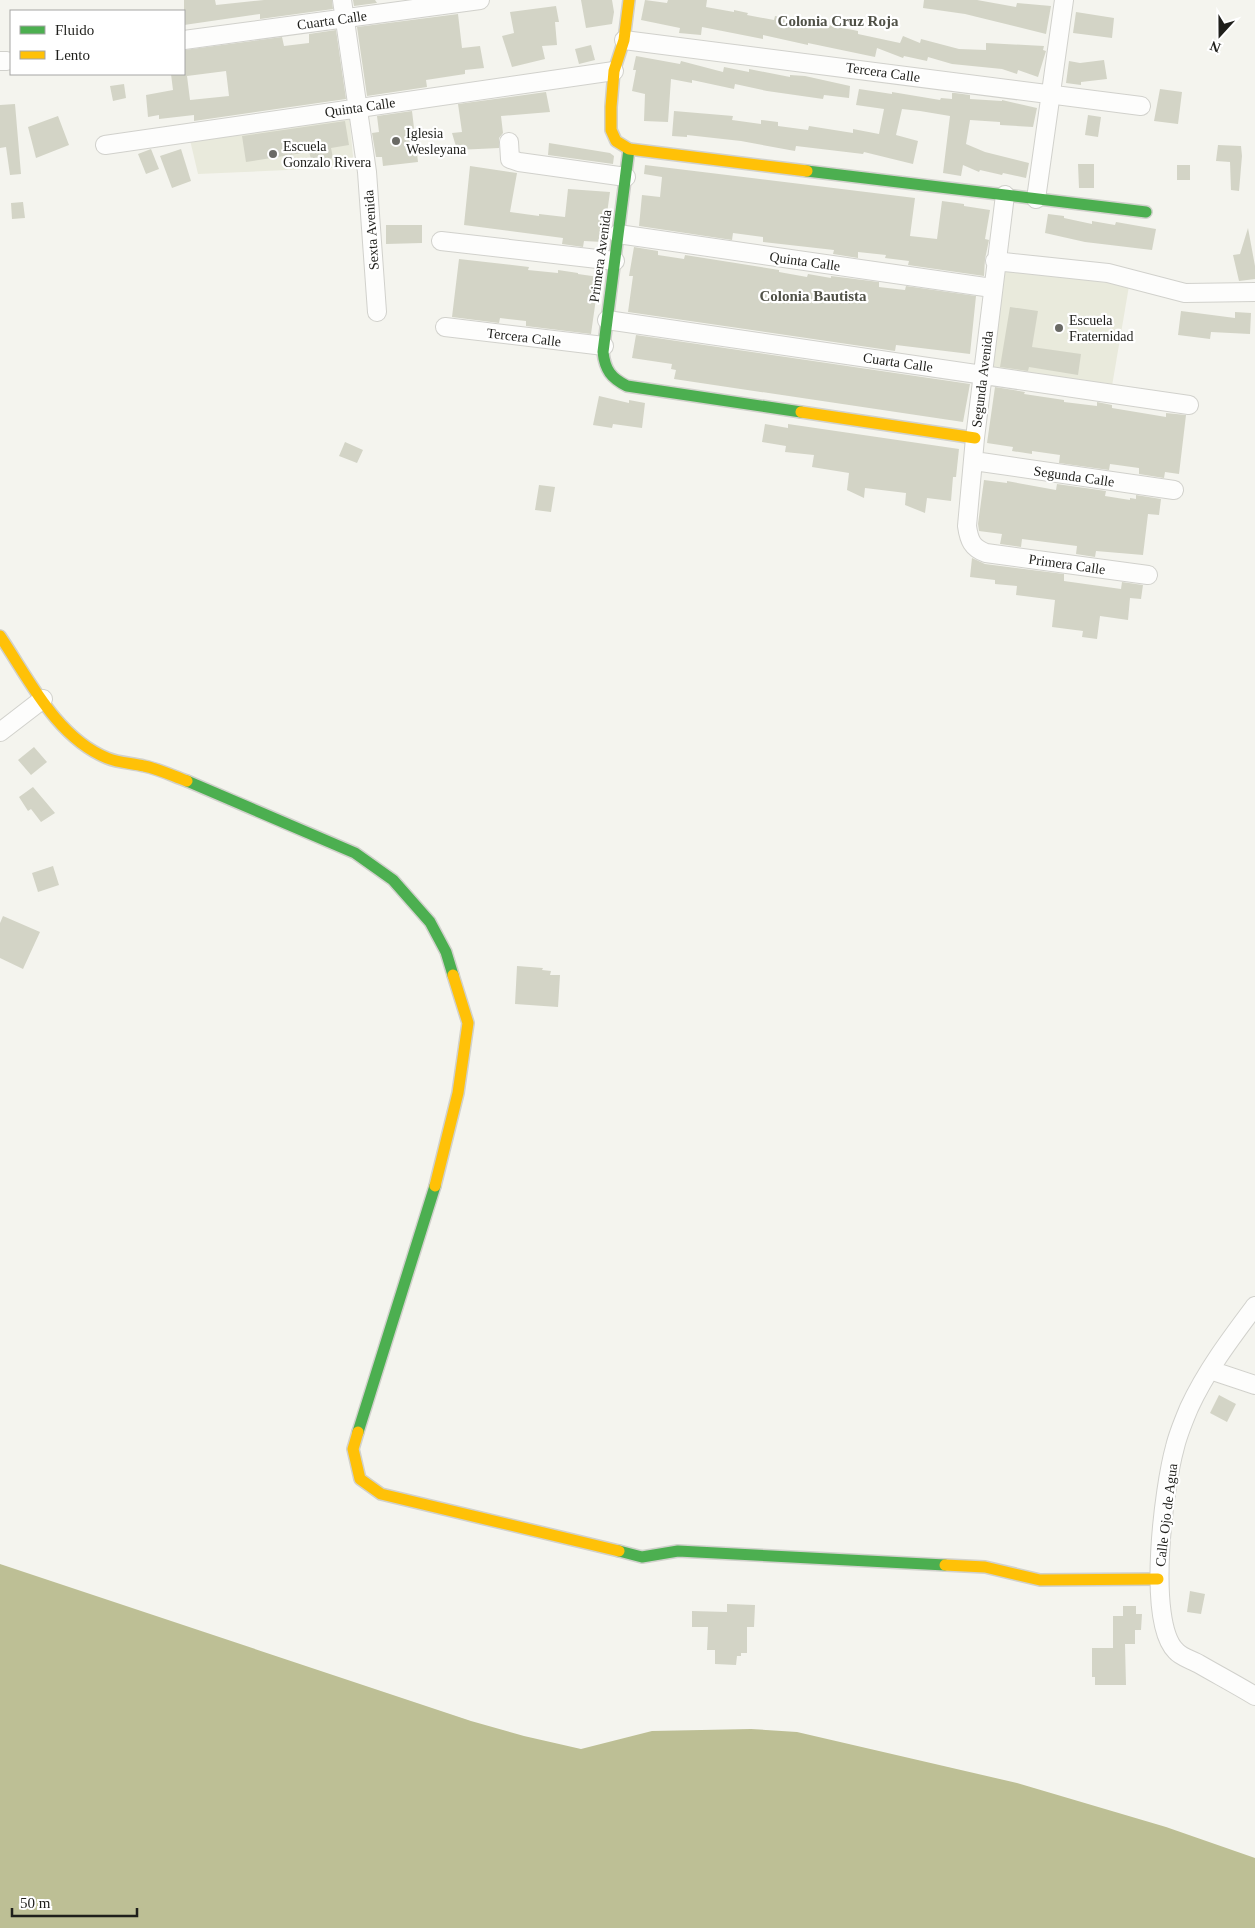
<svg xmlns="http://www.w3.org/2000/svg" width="1255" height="1928" viewBox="0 0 1255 1928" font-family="Georgia,serif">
	<rect width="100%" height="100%" fill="#f4f4ee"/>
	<!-- built -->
	<path fill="#e9eadc" d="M349,114L354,167L198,174L190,140Z
		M1003,268L1129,286L1112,386L990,369Z"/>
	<!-- water -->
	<path fill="#bdbf95" d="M0,1564L471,1721L524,1736L581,1749L652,1731L751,1729L797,1732L1017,1783L1166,1827L1255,1858V1928H0Z"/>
	<!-- building -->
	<path fill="#d3d4c6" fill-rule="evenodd" d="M184,0H215L216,5L264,0H332L333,9L260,19V14L184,25Z
		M353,0H375L377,3L354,6Z
		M581,0H612L614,12L612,24L586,28Z
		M645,0L667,3L668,0H707L706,7L734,12V10L748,13L747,15L774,20L775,16L799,21V19L858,31V34L900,43L903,36L920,43L921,39L959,49L986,50V43L1044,46L1043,50L1046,51L1038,77L1018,70L1017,74L1002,69L952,64L928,57L927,61L904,56L903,58L877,48L875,57L808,43V45L763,35V39L702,27L701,35L679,33L680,28L641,20Z
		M924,0H977L1016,7L1017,3L1051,6L1046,34L965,14L923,8Z
		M556,6L559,22H555L557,45L542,46L545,59L512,67L502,36L514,33L510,12Z
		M1076,12L1114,18L1112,38L1073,33Z
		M458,14L462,48L480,46L484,68L465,70V74L426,80L427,87L367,96L357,27Z
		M336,30L346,99L194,121V115L159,119V115L148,117L146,95L173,90L171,74H184V50L282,37L284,46L309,43V34ZM226,71L229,96L190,100L187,76Z
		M591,45L595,60L579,64L575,49Z
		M636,56L680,64L681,61L723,72L724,67L749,72V69L790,77V75L805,76L850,86L849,98L824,95L823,99L767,91L735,84L734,89L692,80V83L671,79L668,122L644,121L645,94L632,91L636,70H633Z
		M1104,60L1107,79L1081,82V85L1066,83L1069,61L1080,63Z
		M124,84L126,98L113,101L110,86Z
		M859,89L892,94V92L940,100L941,98L952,99V93H955L970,95V99L1002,101V100L1037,108L1033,127L1000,125V122L970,120L966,144L985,152L1029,163L1026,178L1003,173L1002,175L980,170L979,172L963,165L961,176L943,173L950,116L920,111L902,109L896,135L918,141L913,164L864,152L863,154L796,146L795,151L741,141L687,135V137L672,136L674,111L733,116L732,120L761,124V120L778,122V126L808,130L809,126L853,133V129L879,134L884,109L856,105Z
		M1160,89L1182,92L1178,124L1154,121Z
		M546,92L550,112L501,116L503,133L499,138V148L457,150L452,133L462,132L458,104Z
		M15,104L21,174L10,175L6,147L0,148V105Z
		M412,111L418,162L383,166L382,157H376L372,133L379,132L377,116Z
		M1088,115L1101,117L1098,137L1085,135Z
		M58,116L69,145L36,158L28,127Z
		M345,121L349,145L331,148L333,158L312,162L309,152L246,162L242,136Z
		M549,143L610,153L614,156L613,164L548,155Z
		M1218,145L1241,146L1242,156L1239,191L1231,190L1230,162L1216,161Z
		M151,149L159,169L146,174L138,154Z
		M181,149L191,181L172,188L160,156Z
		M1078,164H1094V188H1079Z
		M645,165L915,198L910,236L937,239L942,201L964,204V206L990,210L985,239L989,240L985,259L984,276L908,265L909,261L885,258L886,255L858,252V258L833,254L834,250L763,242V237L733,233L732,240L639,226L642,195L660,197L662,177L644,174Z
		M1177,165H1190V180H1177Z
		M470,166L517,173L510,212L539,216V214L565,217L568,189L610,192L603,242L584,241L583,247L562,244L563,238L464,225Z
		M23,202L25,218L12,219L11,203Z
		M1048,214L1064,216V218L1092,224V221L1115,225L1116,222L1156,229L1152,250L1085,242L1045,233Z
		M386,225H422V243L386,244Z
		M1248,228L1255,266V279L1239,281L1233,255L1240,254Z
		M634,247L658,251V255L684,259L685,255L779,270V272L807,277L808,274L831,278V276L879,282V287L905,290L906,286L976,296L970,354L896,345L895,351L628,312L633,276H629Z
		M459,259L529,267L528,270L558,273V270L578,273V274L599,277L591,334L526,326V321L500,318L499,323L452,317Z
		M1010,307L1038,311L1032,347L1081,354L1078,375L1029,367L1028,371L1000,367Z
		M1181,311L1235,318V312L1251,313L1250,334L1211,332L1210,339L1178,335Z
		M636,335L970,384L963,422L674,379L676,370L671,369L672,364L632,358Z
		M995,387L1025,392L1024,394L1064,400V402L1097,406V402L1112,405V408L1166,417V413L1186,415L1179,474L1165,472L1164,478L1139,474V468L1110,464L1109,470L1059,463L1060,455L1032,451V454L1012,451L1013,447L987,443Z
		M599,396L629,403V400L645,403L642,428L613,424L612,428L593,425Z
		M765,424L788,428V424L959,449L956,477H953L951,501L927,498L925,513L905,505L906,493L865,488L864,498L847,490L849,473L812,467L814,455L785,452L786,446L762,442Z
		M345,442L363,450L357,463L339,456Z
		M984,480L1007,483V481L1056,490L1057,484L1106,491L1105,496L1130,500V498L1136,499V495L1161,499L1159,515L1148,514L1143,555L1096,551L1095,557L1076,554L1077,546L1022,539L1021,547L1000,544L1002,534L979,531L978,524Z
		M539,485L555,487L551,512L535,510Z
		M972,558L985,564L1064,574V581L1121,589L1122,582L1143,585L1141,599L1130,598L1128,620L1100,616L1097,639L1082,637L1083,631L1052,627L1055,600L1016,595L1017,586L995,584V580L970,577Z
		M34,747L47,762L31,775L18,760Z
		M33,787L55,813L41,822L31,809L28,811L19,797Z
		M53,866L59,885L38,892L32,873Z
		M3,916L40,932L23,969L0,958V923Z
		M517,966L543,968L542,970L551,971L550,975H560L558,1007L515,1004Z
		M1219,1395L1236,1404L1227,1422L1210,1413Z
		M1190,1591L1205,1594L1201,1614L1187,1612Z
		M727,1604L755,1605L754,1627H747V1653H741V1656H737L736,1665L715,1664V1650H707L708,1627H692V1611L727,1612Z
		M1123,1606H1136V1614H1142L1141,1630H1135V1644H1125L1126,1685H1095V1677H1092V1648H1113V1616H1123Z"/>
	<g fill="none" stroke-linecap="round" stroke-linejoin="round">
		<!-- street casing -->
		<g stroke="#d1d1cc" stroke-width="20">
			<path id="street" d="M342,0L367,172L377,312
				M184,40L480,0
				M624,40L1141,106
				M0,61H7
				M509,142L510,159L519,162L626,177
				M105,145L614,71
				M1005,195L975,438L967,526C969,540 972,548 986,553L1148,575
				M1036,199L1064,0
				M618,234L992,288
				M441,241L615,261
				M995,261L1108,273L1185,293L1255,292
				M607,320L1189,405
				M445,327L604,346
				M974,461L1174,490
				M0,732L43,699
				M1255,1306C1231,1338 1206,1371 1189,1408C1184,1420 1178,1434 1175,1447C1164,1486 1146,1622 1176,1651C1181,1657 1192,1660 1199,1664C1218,1675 1237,1685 1255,1696
				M1210,1370L1255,1385"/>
		</g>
		<!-- fast casing -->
		<g stroke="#d1d1cc" stroke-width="14">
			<path id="fast" d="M629,149L603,352C605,370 611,378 627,386L801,412
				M807,171L1146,212
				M187,781L355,853L393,880L430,922L446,952L453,975
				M358,1432L435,1186
				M619,1551L642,1557L678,1551L945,1565"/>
		</g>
		<!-- slow casing -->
		<g stroke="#d1d1cc" stroke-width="14">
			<path id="slow" d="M629,0L624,40L614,71L611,107V130L616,141L629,149L807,171
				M801,412L975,438
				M0,636C29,679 56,737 107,758C119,763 132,763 144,766C159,769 173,776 187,781
				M435,1186L458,1093L468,1023L453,975
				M358,1432L353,1449L360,1479L381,1494L619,1551
				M945,1565L985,1567L1040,1580L1158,1579"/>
		</g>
		<!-- street -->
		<use href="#street" stroke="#fdfdfc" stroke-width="18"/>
		<!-- fast -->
		<use href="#fast" stroke="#4caf50" stroke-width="11"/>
		<!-- slow -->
		<use href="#slow" stroke="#ffc107" stroke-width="11"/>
	</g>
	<!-- markers -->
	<g fill="#6a6a65" stroke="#fff" stroke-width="2">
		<circle cx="396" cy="141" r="5"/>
		<circle cx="273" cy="154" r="5"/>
		<circle cx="1059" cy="328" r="5"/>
	</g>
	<g text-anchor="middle" stroke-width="4.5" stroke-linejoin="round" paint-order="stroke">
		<!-- street labels -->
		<g font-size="14" fill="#1f1f1b" stroke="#fff">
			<text transform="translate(332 20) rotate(-8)" y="5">Cuarta Calle</text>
			<text transform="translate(883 72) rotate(8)" y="5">Tercera Calle</text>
			<text transform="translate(360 107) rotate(-8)" y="5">Quinta Calle</text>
			<text transform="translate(371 230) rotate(-94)" y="5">Sexta Avenida</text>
			<text transform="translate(600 256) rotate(-82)" y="5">Primera Avenida</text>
			<text transform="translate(805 261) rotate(8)" y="5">Quinta Calle</text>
			<text transform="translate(524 337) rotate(7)" y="5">Tercera Calle</text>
			<text transform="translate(898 362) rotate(8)" y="5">Cuarta Calle</text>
			<text transform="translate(982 379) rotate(-83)" y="5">Segunda Avenida</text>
			<text transform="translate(1074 476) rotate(8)" y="5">Segunda Calle</text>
			<text transform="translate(1067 564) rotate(8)" y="5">Primera Calle</text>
			<text transform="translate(1166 1515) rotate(-83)" y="5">Calle Ojo de Agua</text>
		</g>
		<!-- poi labels -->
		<g font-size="14" fill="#1f1f1b" stroke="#fff" text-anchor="start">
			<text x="406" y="138">Iglesia<tspan x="406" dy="16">Wesleyana</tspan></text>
			<text x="283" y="151">Escuela<tspan x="283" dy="16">Gonzalo Rivera</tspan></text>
			<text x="1069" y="325">Escuela<tspan x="1069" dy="16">Fraternidad</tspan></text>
		</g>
		<!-- neighbourhood labels -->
		<g font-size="15" font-weight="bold" fill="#505147" stroke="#fff">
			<text x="838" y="26">Colonia Cruz Roja</text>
			<text x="813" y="301">Colonia Bautista</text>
		</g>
	</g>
	<!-- legend -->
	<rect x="10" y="10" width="175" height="65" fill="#ffffff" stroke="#a5a5a4"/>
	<rect x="20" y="26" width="25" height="8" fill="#4caf50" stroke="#a5a5a4"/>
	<text x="55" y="35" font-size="15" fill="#1f1f1b">Fluido</text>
	<rect x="20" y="51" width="25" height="8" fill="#ffc107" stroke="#a5a5a4"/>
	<text x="55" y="60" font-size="15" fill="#1f1f1b">Lento</text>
	<!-- north arrow -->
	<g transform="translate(1220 35) rotate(201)" stroke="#ffffff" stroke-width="4" paint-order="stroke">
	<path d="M0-4L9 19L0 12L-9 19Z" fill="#1f1f1b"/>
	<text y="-8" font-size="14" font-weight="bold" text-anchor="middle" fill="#1f1f1b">N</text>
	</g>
	<!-- scale -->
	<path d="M12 1908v8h125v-8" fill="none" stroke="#1f1f1b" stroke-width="2.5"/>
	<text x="20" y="1908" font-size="15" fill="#1f1f1b" stroke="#ffffff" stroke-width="4" paint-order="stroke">50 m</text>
</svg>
